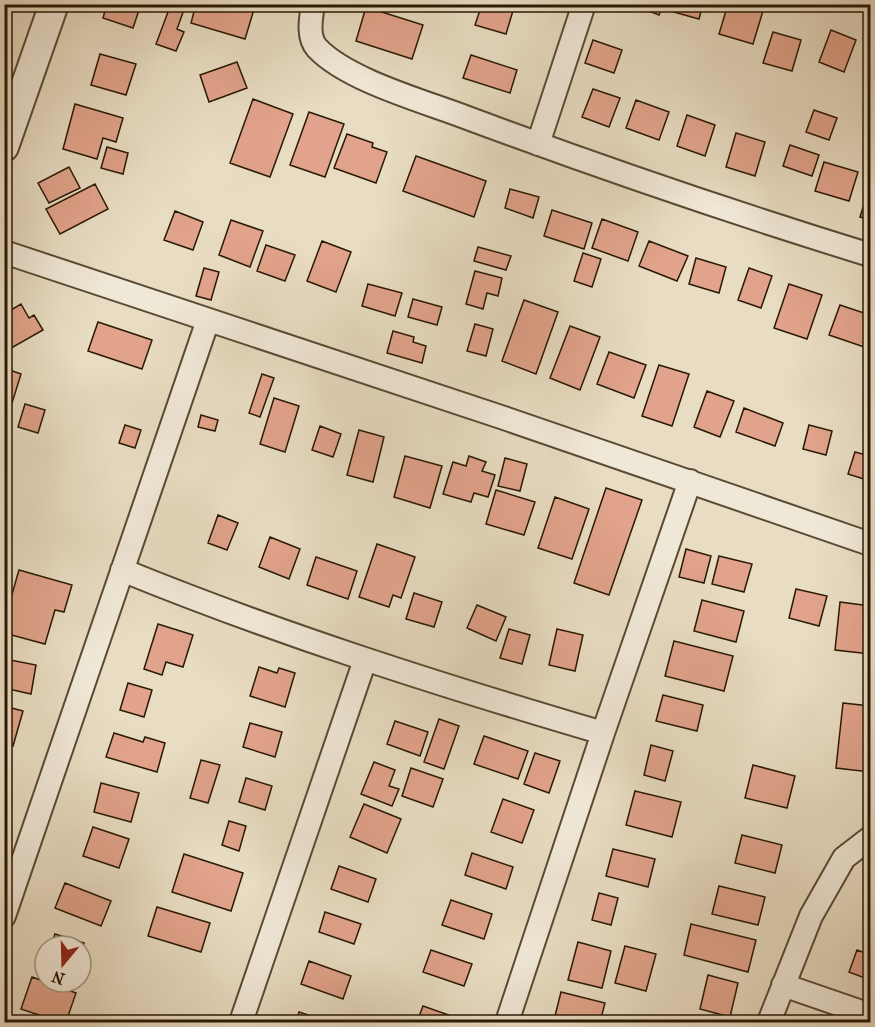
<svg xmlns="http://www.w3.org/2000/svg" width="875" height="1027" viewBox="0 0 875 1027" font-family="'IM FELL French Canon',serif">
	<rect width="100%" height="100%" fill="#e8dcc2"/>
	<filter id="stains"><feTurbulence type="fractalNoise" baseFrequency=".00333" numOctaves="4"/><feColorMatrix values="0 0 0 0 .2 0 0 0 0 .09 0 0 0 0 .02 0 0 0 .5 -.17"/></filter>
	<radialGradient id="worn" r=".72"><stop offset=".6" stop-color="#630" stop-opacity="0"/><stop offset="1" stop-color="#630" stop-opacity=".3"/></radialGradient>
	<!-- building -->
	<path fill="#e1a38b" stroke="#291904" stroke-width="1.5" d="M107,4H141L133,28L103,18Z
		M171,4H186L177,29L184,32L176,51L156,44Z
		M196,4L255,6L245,39L191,23Z
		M482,4H515L506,34L475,25Z
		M631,4H663L659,15Z
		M672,4H703L699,19L670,11Z
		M728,4H765L753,44L719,34Z
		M366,7L423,25L412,59L356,41Z
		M831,30L856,40L844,72L819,62Z
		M773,32L801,40L792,71L763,63Z
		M593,40L622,50L614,73L585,63Z
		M100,54L136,64L126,95L91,85Z
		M471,55L517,70L510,93L463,78Z
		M237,62L247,88L209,102L200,75Z
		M870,64V83L865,81Z
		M593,89L620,98L609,127L582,117Z
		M253,99L293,114L270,177L230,163Z
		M636,100L669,112L659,140L626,128Z
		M75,104L123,118L116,142L103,138L97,159L63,149Z
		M814,110L837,118L829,140L806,132Z
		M309,112L344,124L325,177L290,165Z
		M687,115L715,125L705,156L677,146Z
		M736,133L765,142L755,176L726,167Z
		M347,134L373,143L372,147L387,152L376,183L334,168Z
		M790,145L819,155L812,176L783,166Z
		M107,147L128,153L123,174L101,168Z
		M416,156L486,181L474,217L403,191Z
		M824,162L858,172L849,201L815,191Z
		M69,167L80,188L49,203L38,183Z
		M95,184L108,209L60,234L46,209Z
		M870,185V220L860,217Z
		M510,189L539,197L533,218L505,208Z
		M552,210L592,223L584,249L544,236Z
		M175,211L203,222L193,250L164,240Z
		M602,219L638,232L628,261L592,248Z
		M231,220L263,231L250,267L219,255Z
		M322,241L351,252L336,292L307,281Z
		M649,241L688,256L677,281L639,266Z
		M266,245L295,255L285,281L257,271Z
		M478,247L511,256L506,270L474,261Z
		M583,253L601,259L592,287L574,281Z
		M696,258L726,267L719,293L689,284Z
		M204,268L219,272L211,300L196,296Z
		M749,268L772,276L761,308L738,300Z
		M475,271L502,278L498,296L487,293L483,309L466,304Z
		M368,284L402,293L395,316L362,306Z
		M789,284L822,295L807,339L774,328Z
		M413,299L442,307L437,325L408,317Z
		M524,300L558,312L536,374L502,361Z
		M21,304L29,318L34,315L43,330L6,351L4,314Z
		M840,305L870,315V349L829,335Z
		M98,322L152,340L142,369L88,351Z
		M475,324L493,329L486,356L467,351Z
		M570,326L600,337L580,390L550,378Z
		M393,331L414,337L413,342L426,346L422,363L387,353Z
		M609,352L646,365L634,398L597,384Z
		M659,365L689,374L672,426L642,416Z
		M7,369L21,374L9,413L4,412V375Z
		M262,374L274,378L260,417L249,413Z
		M707,391L734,401L720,437L694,427Z
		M274,398L299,406L285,452L260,444Z
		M25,404L45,410L38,433L18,427Z
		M744,408L783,423L775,446L736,432Z
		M201,415L218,420L215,431L198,427Z
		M125,425L141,430L135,448L119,443Z
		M809,425L832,431L826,455L803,449Z
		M320,426L341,434L333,457L312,450Z
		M359,430L384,437L373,482L347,475Z
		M855,452L870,456V481L848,474Z
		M405,456L442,466L430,508L394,497Z
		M469,456L486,462L482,471L495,475L488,497L474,493L471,502L443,494L453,462L466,466Z
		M505,458L527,464L520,491L498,486Z
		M606,488L642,500L609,595L574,583Z
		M496,490L535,502L524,535L486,524Z
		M555,497L589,509L572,559L538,548Z
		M218,515L238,523L227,550L208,543Z
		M270,537L300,549L289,579L259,567Z
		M377,544L415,557L401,598L393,595L389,607L359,597Z
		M686,549L711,556L704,583L679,577Z
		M719,556L752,564L744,592L712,584Z
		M316,557L357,571L348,599L307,585Z
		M19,570L72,585L64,612L55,610L45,644L4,633V622Z
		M796,589L827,596L819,626L789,618Z
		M414,593L442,602L434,627L406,619Z
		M702,600L744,611L736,642L694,631Z
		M840,602L870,606V654L835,650Z
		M477,605L506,617L496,641L467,628Z
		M158,624L193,635L183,667L166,662L162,675L144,669Z
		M509,629L530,635L522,664L500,658Z
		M557,629L583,635L575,671L549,665Z
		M674,641L733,656L724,691L665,676Z
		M5,659L36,665L31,694L4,688Z
		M259,667L277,673L279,668L295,673L285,707L250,696Z
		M128,683L152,690L144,717L120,710Z
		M663,695L703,705L697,731L656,721Z
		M843,703L870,706V772L836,768Z
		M4,706L23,711L13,746L4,744Z
		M439,719L459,726L444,769L424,762Z
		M395,721L428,732L420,756L387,744Z
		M250,723L282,732L275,757L243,747Z
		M114,733L143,742L145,737L165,743L157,772L106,757Z
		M484,736L528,751L518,779L474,764Z
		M651,745L673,751L665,781L644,775Z
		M535,753L560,761L549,793L524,784Z
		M201,760L220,765L208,803L190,798Z
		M374,762L395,770L389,786L399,789L392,806L361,794Z
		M753,765L795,776L787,808L745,798Z
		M411,768L443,779L433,807L402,796Z
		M246,778L272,786L265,810L239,802Z
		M101,783L139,793L131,822L94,812Z
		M635,791L681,802L672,837L626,825Z
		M503,799L534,810L522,843L491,832Z
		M364,804L401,819L387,853L350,837Z
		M229,821L246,826L239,851L222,845Z
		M93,827L129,839L119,868L83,856Z
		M742,835L782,845L775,873L735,863Z
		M613,849L655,859L648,887L606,876Z
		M472,853L513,867L506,889L465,875Z
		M184,854L243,873L231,911L172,892Z
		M339,866L376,879L368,902L331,889Z
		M65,883L111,901L101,926L55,908Z
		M719,886L765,897L758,925L712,914Z
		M599,893L618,898L611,925L592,920Z
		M451,900L492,914L484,939L442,925Z
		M157,907L210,923L201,952L148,936Z
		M325,912L361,924L354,944L319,932Z
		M691,924L756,940L748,972L684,955Z
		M55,934L84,943L81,952V946H51Z
		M870,937V980L849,972L857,950L865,953Z
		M578,942L611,951L602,988L568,980Z
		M625,946L656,954L646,991L615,983Z
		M431,950L472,964L464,986L423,972Z
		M309,961L351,976L343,999L301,984Z
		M708,975L738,983L730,1017L700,1009Z
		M32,977L76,993L66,1022H60L21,1009Z
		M561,992L605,1003L600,1022H563L554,1020Z
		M423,1006L460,1019L459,1022H417Z
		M299,1012L329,1022H296Z"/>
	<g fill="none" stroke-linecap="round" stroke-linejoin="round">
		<!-- minor casing -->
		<g stroke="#594a34" stroke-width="26">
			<path id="minor" d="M313,4C311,18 307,37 317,48C347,80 423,101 465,117C599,167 734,213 870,255
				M538,144L584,4
				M4,252L504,418L870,544
				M122,570C279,634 440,685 603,733
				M4,916L208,320
				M783,985L870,1015
				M241,1022L365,660
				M507,1022L603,733L690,481
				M769,1022L811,916L844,858L870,838"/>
		</g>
		<!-- tertiary casing -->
		<g stroke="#594a34" stroke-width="32">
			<path id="tertiary" d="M4,147L54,4"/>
		</g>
		<!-- minor -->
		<use href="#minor" stroke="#f0e8d7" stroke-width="22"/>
		<!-- tertiary -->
		<use href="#tertiary" stroke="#f0e8d7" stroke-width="28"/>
	</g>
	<!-- margin -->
	<rect width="875" height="1027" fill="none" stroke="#e8dcc2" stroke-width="24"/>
	<rect x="6" y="6" width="863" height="1015" fill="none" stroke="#291904" stroke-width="3"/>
	<rect x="12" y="12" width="851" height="1003" fill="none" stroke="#291904" stroke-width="1.5"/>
	<!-- north arrow -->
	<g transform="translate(63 964) rotate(199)"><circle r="28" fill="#f0e8d7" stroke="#a09583" stroke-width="1.5"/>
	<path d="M0-4.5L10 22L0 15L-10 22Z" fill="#8f2418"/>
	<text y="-9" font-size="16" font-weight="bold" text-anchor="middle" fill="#291904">N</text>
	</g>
	<rect width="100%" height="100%" filter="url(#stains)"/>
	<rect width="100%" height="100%" fill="url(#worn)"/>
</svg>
